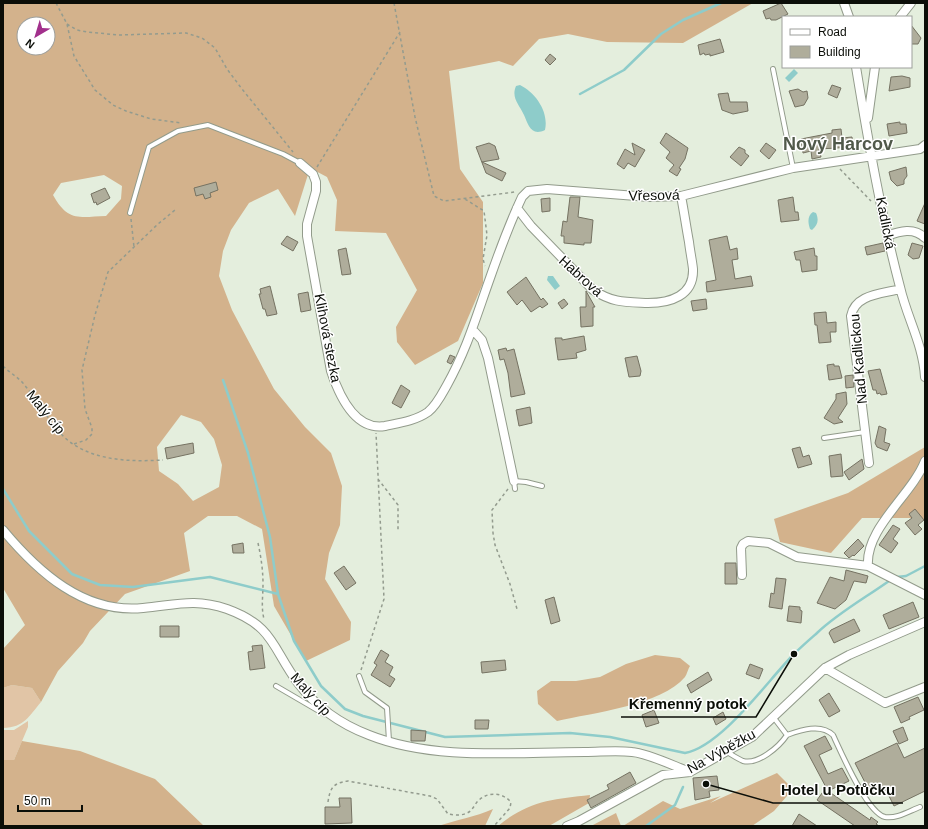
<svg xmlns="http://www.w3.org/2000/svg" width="928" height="829" viewBox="0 0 928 829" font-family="Arial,sans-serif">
	<rect width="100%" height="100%" fill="#e4eedd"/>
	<!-- green -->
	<path fill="#e1c5a6" d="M12,685L32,688L41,702C28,717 25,727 3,728V688Z
		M28,721V727L14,760H3V730H14Z"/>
	<!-- forest -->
	<path fill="#d3b28c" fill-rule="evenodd" d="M3,3H753L683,43L607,42L568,34L539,39L513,66L499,61L449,71L460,169L483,202V283L458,341L415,365L397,342L396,327L417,290L386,233L335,231L337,200L327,177L310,168L295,216L278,189L249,203L231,230L223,251L219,276L232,310L274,389L305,427L331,453L342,486L340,525L329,553L325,579L351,622L350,640L306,661L274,606L262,529L237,516H208L184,533L190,571L125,594L90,631L83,643L58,671L41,702L32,688L12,685L3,688V649L25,625L3,588ZM24,24H48V48H24ZM104,175L122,186L121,199L106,216C79,217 68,222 53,195L61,183ZM181,415L201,422L214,439L222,465L219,487L193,501L178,484L159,471L157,447Z
		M925,447V521L919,518H862L831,553L780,542L774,519L848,493Z
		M655,655L680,658L690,666C688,669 687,674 685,677C662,705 592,713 557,721L538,704L537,691L551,681H576L600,677L626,664Z
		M22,741L80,751L155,779L204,826H3V760H14Z
		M777,773L793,789L774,811L752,826H623L663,801L680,809L721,796L710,803Z
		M590,795L589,803L549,826H498C528,801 553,799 590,795Z
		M493,809L485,826H438C456,820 475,817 493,809Z
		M616,813L621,826H591Z"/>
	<!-- water -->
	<path fill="#8eccca" d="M794,69L798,73L789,82L785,78Z
		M520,85C536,93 549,112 545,130C531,137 528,124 524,115C519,104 511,98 516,86Z
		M813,212L816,213C819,220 818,225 812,230L810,229C808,223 807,216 813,212Z
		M548,276H553L560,286L555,290L547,280Z"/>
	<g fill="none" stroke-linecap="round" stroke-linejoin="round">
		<!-- stream -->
		<path stroke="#8eccca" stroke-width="2.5" d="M580,94L624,70L661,34L683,20L721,3
			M223,380L248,453L270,537L278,594L294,641L321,686L345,709L363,716L445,737L570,733L610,737L685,753C722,746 768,680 794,654C802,646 809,640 817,633C838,613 865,598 889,581
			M3,489L29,531L72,574L100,585L133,587L210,577L278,594
			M897,577L906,576L925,566
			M646,826L675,805L683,787"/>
	</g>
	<!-- building -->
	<path fill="#afad9b" stroke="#757262" d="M781,3L788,14L776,20H771L770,18L766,19L763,11Z
		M911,25L921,38L918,44H911Z
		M720,39L724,52L710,56V54L705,55L704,53L700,55L698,45Z
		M550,54L556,59L550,65L545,60Z
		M902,76L910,78V87L889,91L891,77Z
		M832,85L841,88L837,98L828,94Z
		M798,89L803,92L807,91L808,98L804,105L795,107L789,91Z
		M728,93L730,102H747L748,111L733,114L722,110L718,94Z
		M900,122V124H906L907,133L889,136L887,124Z
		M841,129L842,138L852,137L853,147L819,149L821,157L812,159L811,151L803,153L801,139L832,133V130Z
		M666,133L688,148L685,159L679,168L681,169L677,176L669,171L674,165L666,158L670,152L660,143Z
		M489,143L495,146L499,159L482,162L506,173L502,181L486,173L476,147Z
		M632,143L645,150L635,167L628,163L624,169L617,164L625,149L635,155Z
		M766,143L776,150L769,159L760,151Z
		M739,147L745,150V153L749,156L741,166L730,157Z
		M906,167L907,176L904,180V184L897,186L891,180L889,172Z
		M216,182L218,190L210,193L211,197L205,199L203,194L196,196L194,188Z
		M105,188L110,198L97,205L96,202L94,203L91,194Z
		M570,197H580L578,217L593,220L591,243H584V245L564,243V236H561L563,221L567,222Z
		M793,197L795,212H798L799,220L781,222L778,200Z
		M550,198V211L542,212L541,199Z
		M925,203V224L917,221Z
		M287,236L298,242L293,251L281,244Z
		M727,236L730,250L737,248L738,259L732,260L735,279L751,276L753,286L707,292L706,282L716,280L709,240Z
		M883,243L885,251L867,255L865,247Z
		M912,243L923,246L919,258L913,259L908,255Z
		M346,248L351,274L342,275L338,250Z
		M814,248L815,256H817V270L802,272L800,260H796L794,252Z
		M526,277L541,300L543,298L548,304L542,308L540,306L531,312L522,300L517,305L507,292Z
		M270,286L277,314L267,316L265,309H263L259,294H261L260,289Z
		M586,291L595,307H593V326L581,327L580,307H586Z
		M308,292L311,310L301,312L298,294Z
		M564,299L568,304L562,309L558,303Z
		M706,299L707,309L693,311L691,301Z
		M826,312L827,323L836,322V332H830L831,342L819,343L817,325H815L814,313Z
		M584,336L586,350L576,353L577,358L558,360L555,338H562V340Z
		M506,348L507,351L514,349L525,394L511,397L508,373L504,359L500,360L498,350Z
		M450,355L455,357L451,364L447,362Z
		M637,356L641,371L640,376L629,377L625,358Z
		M834,364V366H839L842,378L829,380L827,365Z
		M880,369L887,394L881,395L880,393L877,394L876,390H873L868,371Z
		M853,375L854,387L846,388L845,376Z
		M401,385L410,391L401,408L392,403Z
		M846,392L847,404L838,418L843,422L834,424L824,418L836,399V394Z
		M530,407L532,423L519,426L516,410Z
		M879,426L886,429L884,442L890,444L887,451L877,447L875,443Z
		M193,443L194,453L167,459L165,448Z
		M800,447L803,457L809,455L812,464L798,468L792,449Z
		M841,454L843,476L831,477L829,456Z
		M862,459L864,469L849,480L844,472Z
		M915,509L924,520L918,525L922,529L915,535L905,523L912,518L909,514Z
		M893,525L900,529L893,539L898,543L891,553L879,545Z
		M858,539L864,546L854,556L853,555L849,558L844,553Z
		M243,543L244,553H233L232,545Z
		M725,563H736L737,584H725Z
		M344,566L356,583L346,590L334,573Z
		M846,570L868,576L866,583L854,581L846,600L835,609L817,603L830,577L844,581Z
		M776,578L786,579L782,609L769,607L771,593L774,594Z
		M554,597L560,621L551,624L545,600Z
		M913,602L919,617L889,629L883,615Z
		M789,606L800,607V610L802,611L801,623L787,621Z
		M854,619L860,631L834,643L829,633L831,630Z
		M160,626H179V637H160Z
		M262,645L265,668L250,670L248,652L253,651L252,646Z
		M381,650L389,655L385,662L393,667L389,675L395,679L390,687L371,675L377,665L374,663Z
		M505,660L506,670L482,673L481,662Z
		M750,664L763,669L759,679L746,674Z
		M708,672L712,680L691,693L687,685Z
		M829,693L840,711L829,717L819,700Z
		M918,697L924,710L909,717L910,719L901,723L894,707Z
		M654,710L659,723L646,727L642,715Z
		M723,712L726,719L716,725L713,718Z
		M475,720H489L488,729H475Z
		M903,727L908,740L899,744L893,731Z
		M411,730L426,731L425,741H411Z
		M825,736L832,749L819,755L828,774L842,768L849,781L828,791L804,746Z
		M897,743L904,758L925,748V791L894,806L886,790L872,796L855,763Z
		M630,772L636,783L591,808L587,800L609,789L607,785Z
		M717,776L719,790L709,791L710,797L695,800L693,778Z
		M825,789L870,820L871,817L878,822L876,824L879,826H855L817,800Z
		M339,798H351L352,823L325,824V807H340Z
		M799,814L817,826H792Z"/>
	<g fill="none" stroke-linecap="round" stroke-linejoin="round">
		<!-- lane casing -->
		<g stroke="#929b8b" stroke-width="6">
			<path id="lane" d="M773,69L793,168
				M130,213L149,147L178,131L208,125L283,154L300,163
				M824,438L865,432
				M515,489L514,481L526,482L542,486
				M359,676L365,692L387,708L389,741
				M276,686L324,714
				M787,735C801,730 821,723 833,735C841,752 867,813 885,817C897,819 909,811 920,807
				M727,752C732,755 738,759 743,761C758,765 779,747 787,735L774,718"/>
		</g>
		<!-- street casing -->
		<g stroke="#929b8b" stroke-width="10">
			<path id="street" d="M844,3L849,17
				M900,17L911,3
				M856,67C868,140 881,215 900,287C907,318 923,344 925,377
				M868,118L875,67
				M300,163L313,174L316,182V191L307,224V236L331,371C339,395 355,431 385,426C399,423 415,421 428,412C436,406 442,394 447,385C467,349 476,317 490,278C498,255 507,231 517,208L522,197L528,191L547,189L649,197L681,196L793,168L920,149L925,145
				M517,208L531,226L593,290C613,303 625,302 648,303C670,303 694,296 693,269C692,260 690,251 689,242C686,226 684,211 681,196
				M887,236C900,231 914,227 925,238
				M473,330L482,340L488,358L514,481
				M869,463L851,316C855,294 882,294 900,289
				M3,530C38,572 84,614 143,608C176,605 194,598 227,609C274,626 272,648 298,683C317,708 340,724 369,735C434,761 515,752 585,752C600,752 616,750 632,752C647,753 674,766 690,772
				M868,566C865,528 912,495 925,461
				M742,575L741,548L743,544L748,541L769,543L797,557L868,566L925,595
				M825,668L885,703L925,687
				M567,826L579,821L663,775L690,772L752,737L825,668L849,655L925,622"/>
		</g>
		<!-- path -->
		<path stroke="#939b8e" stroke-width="1.5" stroke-dasharray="3 3" stroke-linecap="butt" d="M56,3L67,24L74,56L95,90L113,105L126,111L151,119L182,123
			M394,3L415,117L434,196L444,201L515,192
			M67,24L77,30L87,32L119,35L186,33L202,38L215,48L227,69L242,89L293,152
			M317,167L400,32
			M840,169L871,201
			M465,199L484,211L487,235L483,259L485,266
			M131,219L134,247
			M3,366C9,372 16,376 22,382C36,398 47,418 61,434C87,461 128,462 163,460
			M74,444L86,440L92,434V428L85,409L82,370L95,315L108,272L158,224L175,210
			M378,479L398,505V532
			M508,489L492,510L493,533L495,545L510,584L517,609
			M258,543C261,557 263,570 263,584C263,597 261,607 264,619
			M361,670L384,599L376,433
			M328,802C330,788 333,783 348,781L430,796L437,799L448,814C454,815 461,816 467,813C472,811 474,806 477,802C487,791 502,792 511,802L510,808L494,826"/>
		<!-- lane -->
		<use href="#lane" stroke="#fff" stroke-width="4"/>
		<!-- street -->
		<use href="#street" stroke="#fff" stroke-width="8"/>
	</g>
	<g text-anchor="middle" stroke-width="3" stroke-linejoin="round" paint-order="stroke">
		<!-- street labels -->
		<g font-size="14" fill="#0b0e08" stroke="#fff">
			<text transform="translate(654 195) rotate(-1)" y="5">Vřesová</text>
			<text transform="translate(886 223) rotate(79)" y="5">Kadlická</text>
			<text transform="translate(581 276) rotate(42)" y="5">Habrová</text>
			<text transform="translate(328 338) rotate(79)" y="5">Klihová stezka</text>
			<text transform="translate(858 359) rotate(-95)" y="5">Nad Kadlickou</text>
			<text transform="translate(46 412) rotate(51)" y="5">Malý cíp</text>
			<text transform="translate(311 694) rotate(48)" y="5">Malý cíp</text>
			<text transform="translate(721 751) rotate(-29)" y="5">Na Výběžku</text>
		</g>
		<!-- district labels -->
		<g font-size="18" font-weight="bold" fill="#50594a" stroke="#fff">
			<text x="838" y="150">Nový Harcov</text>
		</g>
	</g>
	<!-- callouts -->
	<path fill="none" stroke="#0b0e08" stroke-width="1.5" d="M794 654L756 717H621M706 784L773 803H903"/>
	<g fill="#0b0e08" stroke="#fff" stroke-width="1.5">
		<circle cx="794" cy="654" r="4"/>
		<circle cx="706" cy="784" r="4"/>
	</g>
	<g font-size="15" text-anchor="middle" font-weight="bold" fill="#0b0e08" stroke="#fff" stroke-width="3" stroke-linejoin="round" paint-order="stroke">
		<text x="688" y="709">Křemenný potok</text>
		<text x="838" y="795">Hotel u Potůčku</text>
	</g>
	<!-- border -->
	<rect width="928" height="829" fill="none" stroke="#0b0e08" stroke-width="8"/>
	<!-- legend -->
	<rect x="782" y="16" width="130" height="52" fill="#ffffff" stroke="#9d9f9c"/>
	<rect x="790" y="29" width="20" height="6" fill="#ffffff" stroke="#9d9f9c"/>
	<text x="818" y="36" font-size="12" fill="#0b0e08">Road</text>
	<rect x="790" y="46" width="20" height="12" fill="#afad9b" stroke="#9d9f9c"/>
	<text x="818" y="56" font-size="12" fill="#0b0e08">Building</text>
	<!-- north arrow -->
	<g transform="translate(36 36) rotate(218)"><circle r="19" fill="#ffffff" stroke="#9d9f9c"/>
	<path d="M0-3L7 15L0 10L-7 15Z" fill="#a2308c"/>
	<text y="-6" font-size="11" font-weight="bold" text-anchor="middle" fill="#0b0e08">N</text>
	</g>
	<!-- scale -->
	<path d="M18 805v6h64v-6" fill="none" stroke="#0b0e08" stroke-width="2"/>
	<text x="24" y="805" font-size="12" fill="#0b0e08" stroke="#ffffff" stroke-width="3" paint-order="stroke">50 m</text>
</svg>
